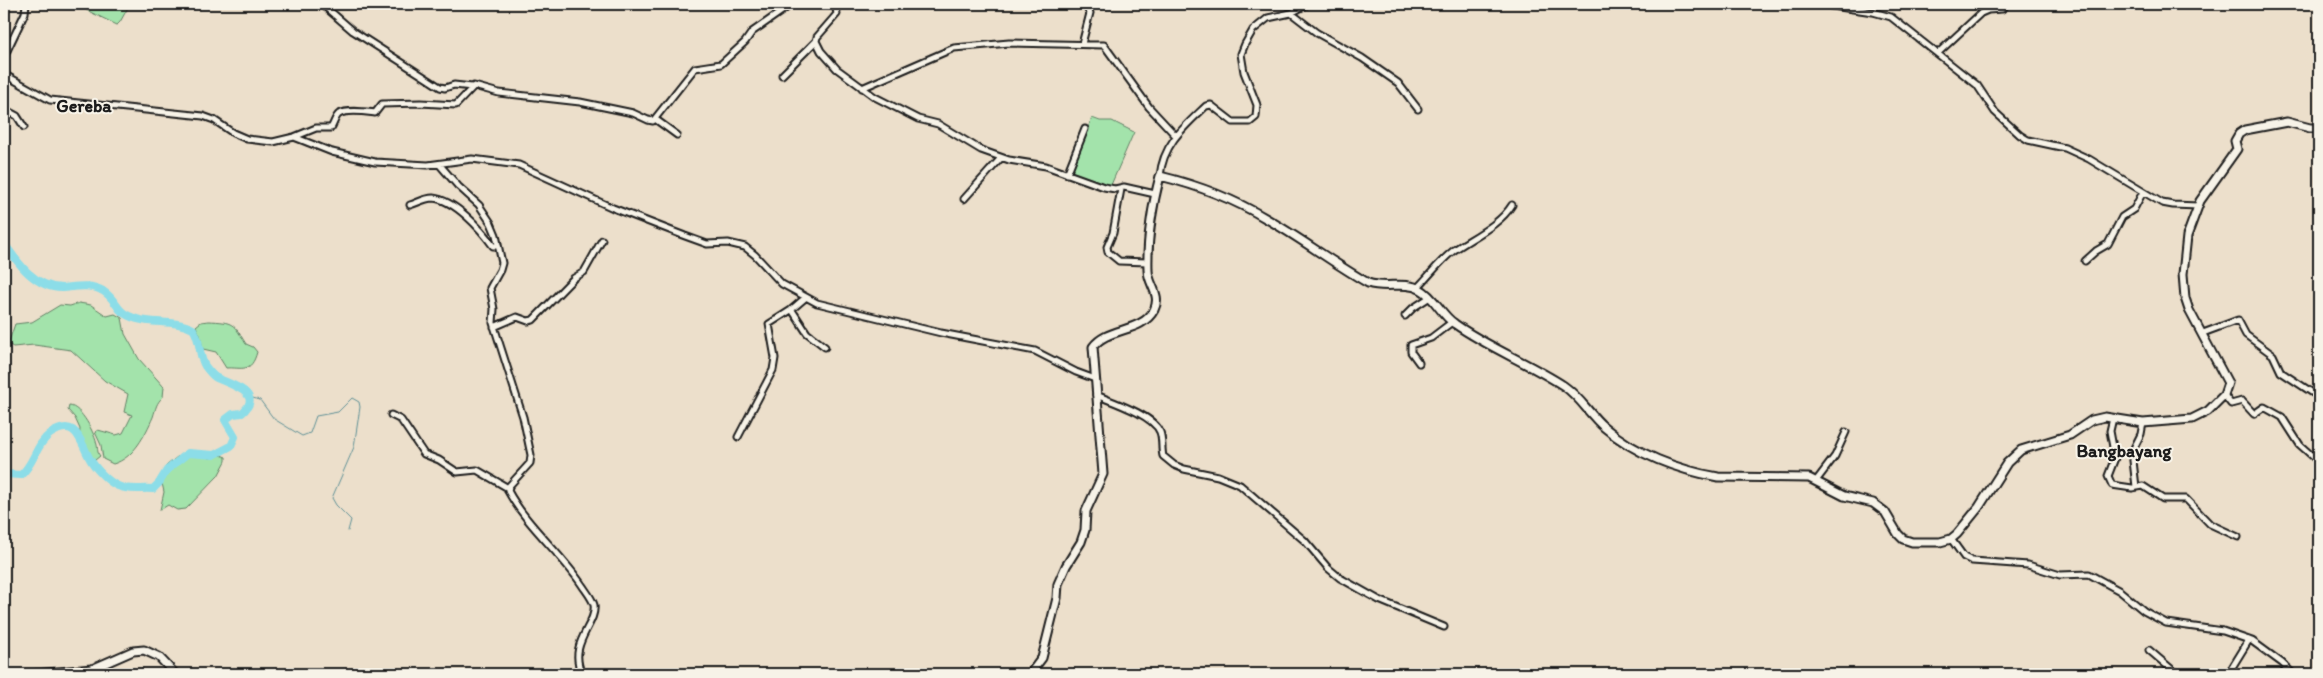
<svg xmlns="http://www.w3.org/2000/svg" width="2323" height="678" viewBox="0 0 2323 678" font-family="Itim,sans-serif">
	<rect width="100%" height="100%" fill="#ecdfcb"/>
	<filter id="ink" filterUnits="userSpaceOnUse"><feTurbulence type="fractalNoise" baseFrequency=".02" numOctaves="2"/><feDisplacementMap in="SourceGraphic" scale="10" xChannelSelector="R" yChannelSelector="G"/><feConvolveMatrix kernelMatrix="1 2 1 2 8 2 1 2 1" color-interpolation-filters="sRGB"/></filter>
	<g filter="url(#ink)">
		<!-- green -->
		<path fill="#a3e3ab" stroke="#608064" d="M85,4H130L120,22L117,25L82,8Z
			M1092,118L1100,121H1112L1134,132L1111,185L1069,173Z
			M79,303L91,305L107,316L115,314L122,318L125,334L139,359L164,387L163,397C156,403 156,408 153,417C145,435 134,458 113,464L103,459L101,445L95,432L98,430L116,435L123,433L132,415L124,412L128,394L105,381L71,350L34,345L13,347L8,344L15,324L32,322L60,305L70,306Z
			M208,321C234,322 233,323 246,344L253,347L257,352C251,374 242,367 226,368L216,352L203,349L200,335L196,326L201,322Z
			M69,406C81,406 95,434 97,445C98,450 97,452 100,456L95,460L88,458L79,443L80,429L75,418L68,410Z
			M191,453L210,458L221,455L226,457V461L218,476L186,509L177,510L168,505L160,510L164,492L162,483L166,466L177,457Z"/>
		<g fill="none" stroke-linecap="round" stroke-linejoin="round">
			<!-- stream -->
			<path stroke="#5f9096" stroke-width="1" d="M249,397L260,400L274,419L302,436L310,433L316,416L338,412L352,398L359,402L360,407L354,447L332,498L336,505L351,520L348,531"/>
			<!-- river -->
			<path stroke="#8cdde8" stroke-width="8" d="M4,243C17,262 35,288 62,288C75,287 90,283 103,291C120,302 113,312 137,319C155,324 177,320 193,329C201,339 198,355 205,366C208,370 211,374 215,377C227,384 266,392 242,413L233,414L225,420L235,437L231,446L214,455L188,453L167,470L159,483L153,489C142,488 128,491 118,486C108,482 95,468 90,459C80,442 77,416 50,434C36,444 34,464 21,475L4,474"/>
			<!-- street casing -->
			<g stroke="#1c1c1c" stroke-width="9">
				<path id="street" d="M322,4L353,31L440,87L445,88L454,85L472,87
					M835,4L837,14L817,37L816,41L821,51L837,69L875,97L918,119L938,124L981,150L1009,160L1046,166L1104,187L1115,189L1124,187L1155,194
					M1078,4L1086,7L1090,13L1082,44
					M1819,4L1873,12L1891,17L1977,85L1995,112L2020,135L2028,140L2065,148L2089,159L2162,203L2173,205L2198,206
					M1291,13L1317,33L1362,58L1398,83L1418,109
					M1938,53L1981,13L1988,10L2002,9L2007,4
					M4,57L25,13L26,4
					M4,72L7,76L50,100L203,116L214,120L233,133L247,139L273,142L294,137L332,152L375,162L428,165L472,159L519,165L613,208L685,236L707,244L728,243L745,247L755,255L782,284L817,303L941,333L1035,351L1076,372L1095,379
					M782,75L816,41
					M862,88L954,48L1009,43L1104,45L1149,107L1176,136
					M4,109L17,116L24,127
					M655,119L677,135
					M294,137L316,128H331C334,124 335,117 339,114C348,109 366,112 375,113L382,104L421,103L456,105L474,86L499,93L580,102L633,113L648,120L653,121L695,68L721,64L745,42L752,32L792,4
					M439,164L458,186L479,205L491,223L496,235L502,263L500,270L490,288L494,309L493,323L523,417L531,455L530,463L509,486L508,491C527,526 560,552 582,585C586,591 592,598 594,605C597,625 567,643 582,674
					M1067,174L1085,129
					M1160,176C1163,144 1184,127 1206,106L1211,105L1233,122H1250L1256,117L1257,105L1244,72L1241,54L1245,44L1253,30L1268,18L1291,13L1308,4
					M1121,189L1113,233L1107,247L1108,252L1119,261L1148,262
					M964,199L1001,158
					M410,205C417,203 425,198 433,198C455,200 481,229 493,246H498
					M2085,261L2096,251L2108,244L2122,217L2134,209L2143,192
					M1417,288C1429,276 1440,261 1453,251C1471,238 1500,225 1512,205
					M792,310L807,333L825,347
					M1405,316L1413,308L1430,297
					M494,327L517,317L528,321L533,320L574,278L584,272L602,240
					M2203,333L2238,320L2246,335L2273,355L2281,372L2319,397
					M1419,363L1411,352V345L1431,338L1452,322
					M1096,395C1113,402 1153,415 1160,432C1163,440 1161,448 1163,456L1174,465L1184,469L1218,476L1240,485L1305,541L1328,568L1340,578L1379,600L1444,627
					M2224,395L2231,404L2242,401L2254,414L2264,407L2282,417L2300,445L2319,462
					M391,415L401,420L424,454L439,460L457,472L477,470L508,488
					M2113,418L2110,431L2115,458L2108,476L2112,485L2132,488L2143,486L2163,499H2186L2210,524L2238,537
					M738,437L773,370L775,358L769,324L791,310L805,298
					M1816,481L1835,456L1846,432
					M2136,487L2132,452L2141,434L2143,423
					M1951,539L1964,557L1972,561L2028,565L2060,575L2089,574L2120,591L2144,611L2166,623L2223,631L2252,641L2282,663L2293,674
					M2149,650L2177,674
					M2228,674L2249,640
					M2282,674L2287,667"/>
			</g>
			<!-- secondary casing -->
			<g stroke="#1c1c1c" stroke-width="11">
				<path id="secondary" d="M36,674L92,669L133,651L144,650L159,657L175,674
					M1030,674L1042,658L1057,598L1058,584L1066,566L1081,542L1085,530L1086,511L1103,474L1093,347C1107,327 1142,333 1154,310C1162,294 1148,285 1148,270C1147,238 1152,207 1160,176C1197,185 1234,199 1267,219C1302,239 1333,263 1368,283C1385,289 1404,281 1420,289C1435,297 1441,315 1455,324C1489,348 1529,363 1564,386C1580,397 1590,415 1604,427C1635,454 1678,470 1718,477L1809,478L1844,496L1873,503L1885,512L1898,534L1903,539L1912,542H1940L1951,539L1957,534L1979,507L2007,463L2021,450L2070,435L2092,420L2105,417L2143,423L2192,419L2208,411L2224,395L2228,383L2189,310L2185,298L2183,274L2187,236L2200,201L2237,149L2235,141L2239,134L2245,130L2287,122L2310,128H2319"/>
			</g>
			<!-- street -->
			<use href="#street" stroke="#f7f3e8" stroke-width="5"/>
			<!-- secondary -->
			<use href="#secondary" stroke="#f7f3e8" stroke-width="7"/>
		</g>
	</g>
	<g text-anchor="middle" stroke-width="4" stroke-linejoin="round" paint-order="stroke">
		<!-- quarter labels -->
		<g font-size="18" font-weight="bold" fill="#1c1c1c" stroke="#f7f3e8">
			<text x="84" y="112">Gereba</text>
			<text x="2124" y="457">Bangbayang</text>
		</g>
	</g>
	<!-- margin -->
	<rect width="2323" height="678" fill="none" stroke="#f7f3e8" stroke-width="20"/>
	<rect x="10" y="10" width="2303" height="658" fill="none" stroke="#1c1c1c" stroke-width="2" filter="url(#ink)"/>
</svg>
